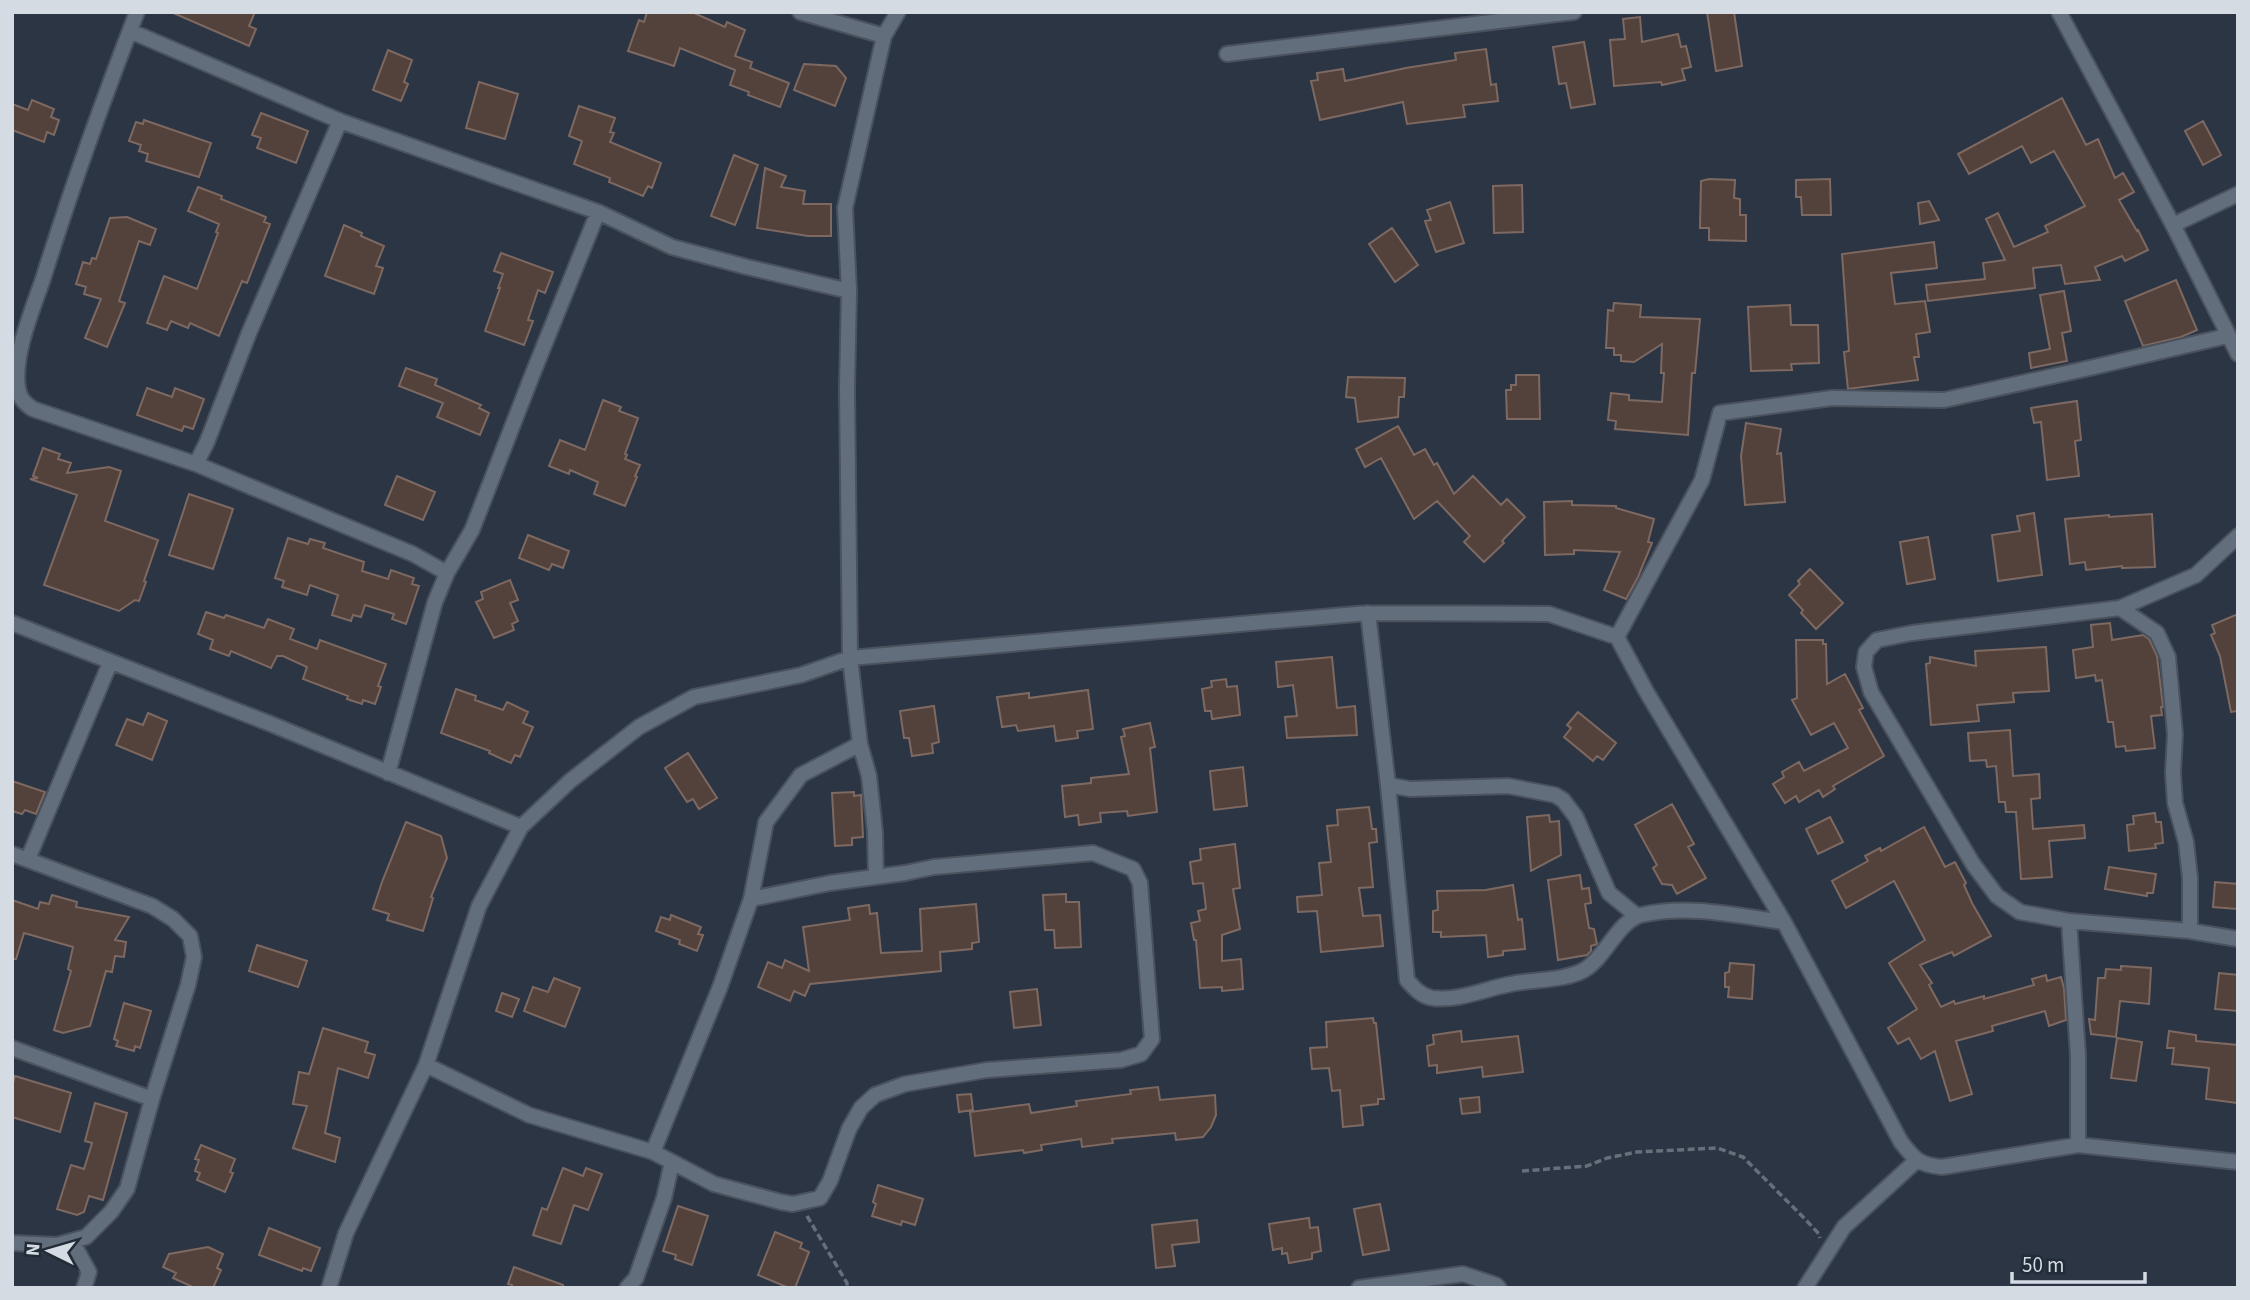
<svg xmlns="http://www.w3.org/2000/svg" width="2250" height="1300" viewBox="0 0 2250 1300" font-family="'Source Sans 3',sans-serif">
	<rect width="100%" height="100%" fill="#2c3543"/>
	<!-- building -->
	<path fill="#53413b" stroke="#7d6962" stroke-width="2" d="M171,12H255L249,26L256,29L249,46Z
		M647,12H692L725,27L727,22L745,30L735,56L752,62L750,68L789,83L780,107L748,95L749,92L730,85L735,70L680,48L674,66L628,51L639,20L644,22Z
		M1707,12H1734L1742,66L1716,71Z
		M1640,17L1642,42L1678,34L1681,47L1686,46L1691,67L1682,69L1685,80L1662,85L1661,82L1614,86L1610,40L1625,39L1623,19Z
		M1584,42L1595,104L1571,108L1566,83L1559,84L1553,47Z
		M1486,49L1491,85L1496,84L1498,101L1463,105L1465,117L1407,124L1403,102L1320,120L1311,81L1318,80L1317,73L1343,69L1345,81L1406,68L1456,60L1455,53Z
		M388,50L412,60L404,82L408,84L401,101L373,90Z
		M804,64L836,66L846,78L835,106L794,90Z
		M479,82L518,94L505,139L466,128Z
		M2062,98L2086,145L2098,139L2115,178L2123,173L2134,192L2119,200L2137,231L2138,230L2148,250L2125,261L2122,256L2095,267L2100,280L2065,284L2061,265L2033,268L2035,288L1928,301L1926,285L1985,279L1983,263L2005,260L1986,219L1998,213L2014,247L2048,232L2045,226L2085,206L2054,151L2031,163L2022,146L1969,174L1958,154Z
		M32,100L54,109L51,117L59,120L54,135L47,132L44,142L12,130V104L28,110Z
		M579,106L615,118L610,132L614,133L610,142L661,163L652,188L648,186L643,196L609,182L610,178L574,164L582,141L569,136Z
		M261,113L308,131L296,163L257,148L261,138L252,135Z
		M144,120L211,143L199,177L146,161L148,154L139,151L141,145L129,141L136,122L143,124Z
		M2203,121L2221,155L2203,165L2185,131Z
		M734,155L758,165L735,225L711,216Z
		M765,168L786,176L781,187L805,191L803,204H831V236H808L757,228Z
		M1709,179L1735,180L1734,198L1740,199V215H1746V241L1709,240V228H1700L1701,181Z
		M1830,179L1831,215H1802L1801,197H1796V180Z
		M1522,185L1523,232L1494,233L1493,186Z
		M198,187L222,196L221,199L266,217L264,222L270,224L247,283L242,281L219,336L190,323L188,328L171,321L167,330L147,323L164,276L197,289L218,233L216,232L219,224L188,211Z
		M1929,201L1939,220L1920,224L1918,203Z
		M1450,202L1464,243L1436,252L1425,221L1431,220L1427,210Z
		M127,217L156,229L150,245L139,241L119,301L125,303L107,347L85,338L101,299L84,294L86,287L76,284L83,262L90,264L92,258L96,259L110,218Z
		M344,225L362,233L361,236L384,246L376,266L383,268L374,294L325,276Z
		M1392,228L1418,265L1395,282L1369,244Z
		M1934,242L1937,268L1891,273L1895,304L1925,301L1930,332L1916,334L1919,357H1914L1918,380L1848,389L1844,352L1849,351L1842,254Z
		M501,253L553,272L545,293L538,290L528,320L533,321L524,345L485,331L500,288H498L503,274L494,271Z
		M2176,280L2197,330L2181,337L2143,346L2125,301Z
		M2064,291L2071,331L2062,333L2067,361L2031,368L2029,353L2050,349L2040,295Z
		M1614,303L1641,305L1640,317L1700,319L1695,373H1692L1688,435L1615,429L1616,421L1608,420L1611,393L1629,395V400L1662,402L1664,373H1661L1662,344L1634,362L1621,361V355H1614V348H1606L1608,310L1613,311Z
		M1790,305L1791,325H1818L1819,363L1791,364L1792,370L1751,371L1748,307Z
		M406,368L437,379L435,385L481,405L479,408L489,413L480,435L437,417L443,403L399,386Z
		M1516,375H1539L1540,419H1507L1506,390H1511V385H1516Z
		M1348,377L1405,378L1404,397H1399L1398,417L1358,422L1355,398L1346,397Z
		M147,388L172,397L175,388L204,399L193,429L184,426L182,431L137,415Z
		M603,400L621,407L619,411L638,418L625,454L627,455L625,459L640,465L635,476L637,477L625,506L594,494L598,482L570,470L569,474L549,466L560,440L585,450Z
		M2077,401L2081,440L2075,441L2079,476L2047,480L2041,422L2034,423L2031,408Z
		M1746,423L1781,429L1777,454L1781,453L1785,502L1745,505L1741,456Z
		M1398,426L1414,455L1425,449L1434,465L1437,463L1454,494L1473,476L1501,505L1507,499L1525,517L1502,541L1504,543L1484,562L1464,542L1470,536L1437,501L1414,519L1381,458L1365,467L1356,449Z
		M43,448L60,454L58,459L71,463L67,473L109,467L121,471L105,521L158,540L144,581L146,582L139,601L135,600L119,611L44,585L77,495L30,479L38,478L33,476Z
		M397,476L435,492L423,520L385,505Z
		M189,494L233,509L213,569L169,555Z
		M1572,501V505L1616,506V508L1654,519L1648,542L1652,543L1638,577L1626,599L1604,590L1620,552L1574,550V554L1545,555L1544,502Z
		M2034,513L2042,575L1998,581L1992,535L2020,531L2017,516Z
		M2152,514L2155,567L2122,568V566L2086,570L2085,562L2070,564L2065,519L2109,515V517Z
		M528,535L569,551L563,568L552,564L549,570L519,558Z
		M1928,537L1935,579L1907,584L1900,542Z
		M288,538L308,544L310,539L325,543L323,548L364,562L362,571L388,579L391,570L414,578L412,584L419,586L406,624L392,619L394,614L365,605L361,617L353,615L351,621L332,615L338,595L310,585L307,595L282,587L284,581L275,578Z
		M1810,569L1843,603L1816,629L1801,613L1803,610L1789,595L1800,584L1798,581Z
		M510,580L518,600L510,603L518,621L512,624L514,630L494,638L476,602L483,599L481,592Z
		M206,612L224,618L226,615L264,628L268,619L294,629L290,639L317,649L320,640L386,664L378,686L381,687L375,704L363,700L362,704L347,699L348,696L303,679L307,667L283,656H277L271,668L231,651L229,656L210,649L213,640L198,634Z
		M2238,614V711L2231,712L2220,656L2211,635L2215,633L2212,625Z
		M2110,623L2112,640L2143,635L2149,639L2157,656L2163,707H2161L2162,715L2151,716L2155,748L2126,751L2125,746L2116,747L2113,722H2108L2102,680L2096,681L2095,675L2076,678L2073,650L2093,647L2091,625Z
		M1796,640H1823V644H1826L1827,684L1845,674L1863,708L1859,710L1884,756L1833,786L1835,789L1823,797L1819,790L1799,802L1796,796L1785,803L1773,784L1784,777L1782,772L1799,762L1804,771L1848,748L1834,723L1811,735L1792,700L1797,698Z
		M2046,647L2049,691L2013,693L2014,702L1977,705L1979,721L1931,725L1926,664L1930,663V657L1976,666L1975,651Z
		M1332,657L1337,708L1355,706L1357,735L1287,738L1285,717L1297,716L1293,685L1278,687L1276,662Z
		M1226,679L1227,687L1237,686L1240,715L1212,719L1211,711H1205L1202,689L1212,687L1211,681Z
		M456,689L476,696L475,700L503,710L507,702L528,712L523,723L533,727L520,757L515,755L511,763L489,753L490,751L441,733Z
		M1088,690L1093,729L1077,731L1078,738L1056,741L1054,726L1018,731L1016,725L1002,727L997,697L1029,693V698Z
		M934,706L939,742L932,744L933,753L912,756L909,738H904L900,711Z
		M1578,712L1616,743L1603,760L1597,756L1593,761L1564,737L1571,728L1567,725Z
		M148,713L167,721L152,760L116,745L127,719L143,725Z
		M1150,723L1155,747L1150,748L1157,812L1128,816L1127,811L1100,813L1101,822L1079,825L1078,815L1065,817L1062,786L1091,783V778L1129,774L1121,737L1125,736L1123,729Z
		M2010,730L2013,776L2039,774L2040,798L2031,799L2033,829L2084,825L2085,838L2049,841L2052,877L2021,879L2016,812H2006L2005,802H1999L1996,766L1987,767L1986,760L1970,761L1968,733Z
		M688,753L717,798L699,809L693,799L687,802L665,768Z
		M1243,767L1247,806L1214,810L1210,771Z
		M12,781L45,792L36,814L25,810L22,814L12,811Z
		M854,792V796L861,795L863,837L852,838V845L835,846L832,793Z
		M1672,804L1694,844L1688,847L1706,878L1677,894L1672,885L1662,884L1653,868L1657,865L1635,825Z
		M1369,807L1372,829H1376L1377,842L1369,843L1373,887L1359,888L1363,916L1380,915L1383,946L1321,952L1317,911L1298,912L1297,897L1322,895L1319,863L1331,862L1327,826L1338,825L1337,810Z
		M2155,813L2156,822H2161L2163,843L2155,844L2156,848L2129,851L2127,825L2134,824L2133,816Z
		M1549,815L1550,822L1559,821L1561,855L1531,871L1527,817Z
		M1830,817L1843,842L1818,854L1806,829Z
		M406,822L441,836L447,858L431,897L433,898L423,931L387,920L389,914L373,909L382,882Z
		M1924,827L1945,867L1955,862L1966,883L1964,885L1972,903L1991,936L1954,956L1952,952L1920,965L1932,983L1929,985L1941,1007L1954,1001L1955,1004L1984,996V999L2034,985L2032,979L2046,975L2047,981L2061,977L2064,988L2066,1020L2049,1026L2045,1011L1992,1026L1993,1031L1956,1041L1972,1094L1950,1101L1935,1051L1921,1059L1909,1038L1898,1044L1888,1028L1917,1009L1889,963L1925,940L1894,881L1846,908L1832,881L1868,861L1865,856L1880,848L1881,851Z
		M1235,844L1240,888L1233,889L1240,929L1222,935V961L1241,959L1243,989L1222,991V987L1200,988L1196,940H1194L1191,923L1200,921L1198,911L1206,909L1203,883L1193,884L1190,862L1201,860L1200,849Z
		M2109,867L2156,874L2153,893H2147V896L2105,889Z
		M1580,875L1582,889L1589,888L1591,903L1585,904L1589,928L1594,929L1597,944L1591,946V951L1587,955L1558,960L1548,880Z
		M2215,882L2238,884L2237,909L2213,907Z
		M1513,885L1518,920L1522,919L1525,949L1503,951V955L1488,957L1486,935L1441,937V932H1433V911L1438,910L1437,891L1486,890Z
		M1066,894V902H1079L1081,947L1055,948L1054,930H1045L1043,895Z
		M52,895L77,902L76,907L129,917L115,940L126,942L124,957L115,956L112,972L106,971L90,1026L63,1033L54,1030L71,971L68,969L73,947L24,933L16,959H12V900L38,909L40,902L49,904Z
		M976,904L979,942L972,943V949L940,952L941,971L810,984L805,996L794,991L790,1001L758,987L768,962L782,968L785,960L809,971L803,927L850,920L848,908L869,905L870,914L877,913L881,953L922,951L920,909Z
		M671,915L701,927L698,934L703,935L697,951L679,944L680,940L656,931L661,917L670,920Z
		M257,945L307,961L298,987L249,971Z
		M1730,963L1754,965L1752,999L1728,997L1729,987H1725V973L1729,972Z
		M2121,966L2151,968L2149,1004L2120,1001L2116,1037L2091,1034L2089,1019L2095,1020L2098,978H2105L2106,969L2121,970Z
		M2219,973L2238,975V1011L2215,1009Z
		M554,978L580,988L565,1027L524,1011L533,987L548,992Z
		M1037,989L1041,1025L1014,1028L1010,992Z
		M502,993L519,999L512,1017L496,1011Z
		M124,1003L151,1011L140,1048L135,1046L134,1051L116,1046L118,1041L114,1039Z
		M1373,1018L1374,1023H1376L1384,1099H1378V1104L1361,1106L1363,1125L1343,1127L1340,1090L1332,1091L1329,1068L1312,1069L1310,1048L1327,1047L1326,1022Z
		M323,1028L368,1042L365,1052L375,1055L368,1078L338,1068L325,1133L340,1138L335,1162L293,1148L307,1106L293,1104L299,1072L309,1074Z
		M1461,1031L1462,1042L1518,1036L1523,1072L1483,1077L1482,1067L1437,1073V1065L1429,1066L1427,1046L1434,1044L1433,1035Z
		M2169,1031L2196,1035V1041L2238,1045V1103L2206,1099L2209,1068L2172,1064L2174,1048H2167Z
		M2117,1038L2142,1042L2136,1081L2111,1078Z
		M15,1076L71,1093L60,1132L12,1117V1086Z
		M1158,1087L1160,1100L1215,1095L1216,1115L1211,1127L1203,1137L1176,1140L1175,1133L1112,1139L1113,1143L1082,1147L1081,1139L1041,1145L1042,1150L1024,1153L1023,1150L975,1156L970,1112L1029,1104L1031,1113L1077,1106L1076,1101L1131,1094L1130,1090Z
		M971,1094L973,1110L959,1112L957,1095Z
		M1479,1097L1480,1112L1462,1114L1460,1099Z
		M95,1103L127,1113L103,1200L89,1196L84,1212L77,1215L57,1209L71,1165L84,1169L92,1143L85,1141Z
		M201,1145L235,1159L230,1172L233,1173L225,1192L197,1180L200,1173L195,1171L199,1160L195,1159Z
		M563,1168L583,1176L586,1168L602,1174L588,1210L574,1205L561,1244L533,1235L542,1208L547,1210Z
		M878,1185L923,1199L915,1225L902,1221L901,1225L872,1216L876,1204L873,1202Z
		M1380,1204L1389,1250L1363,1255L1354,1209Z
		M678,1206L708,1216L692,1265L675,1259L676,1255L663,1251Z
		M1309,1218L1310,1228L1318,1227L1321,1251L1312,1253V1259L1289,1263L1287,1253L1282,1254V1248L1273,1250L1269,1224Z
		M1197,1220L1199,1242L1172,1245L1175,1266L1156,1268L1152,1225Z
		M269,1228L320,1248L311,1271L303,1268L302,1271L259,1255Z
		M775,1232L802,1243L800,1248L809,1252L795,1288H789L758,1275Z
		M208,1247L223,1254L217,1268L221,1270L213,1288H195L173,1278L176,1273L163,1267L169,1254Z
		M514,1267L563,1285V1288H511L512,1285L508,1284Z"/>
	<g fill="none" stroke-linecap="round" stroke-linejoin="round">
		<!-- minor casing -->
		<g stroke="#4a525d" stroke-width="18">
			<path id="minor" d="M137,12C103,100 71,189 43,279C32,311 13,355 18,388C19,398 25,404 33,409L196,464L413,554L447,573
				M800,12L884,36
				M2059,12L2173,225L2238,354
				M130,31L340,121L598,212L672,247L747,267L849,291
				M1227,54L1574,12
				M2173,225L2238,194
				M196,464L207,442L249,333L340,121
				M2238,536L2196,575L2120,608L1912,633L1877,640L1866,652L1864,667L1871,692L1973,864L1997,896L2020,912L2069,921L2190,931L2238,939
				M2120,608L2157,633L2168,657L2175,734L2173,773L2175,803L2186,842L2190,878V931
				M1368,613L1388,785L1407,980C1414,988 1421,996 1432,998C1460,1001 1484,989 1511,984C1534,979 1564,981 1584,970C1606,957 1618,921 1641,915C1688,904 1738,916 1784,922
				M12,623L271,724L521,827
				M1617,637L1702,480L1720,413L1832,398L1944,400L2094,367L2227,336
				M388,773L435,602L447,573L472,530L533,373L598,212
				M1388,785L1410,789L1508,786L1555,795L1563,800L1576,817L1609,893L1637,916
				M12,854L152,906L173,919L190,936L194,957L188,985L152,1099L127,1189L111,1212L86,1237L57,1245L12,1243
				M28,859L110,663
				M876,877L875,832L869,776L860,744L850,658L847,389L849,291L845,208L884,36L898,12
				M2069,921L2078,1055V1145
				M12,1048L152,1099
				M426,1065L529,1115L653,1152L714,1184L781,1202L793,1204L820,1198L830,1181L849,1129L861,1108L875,1095L905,1084L987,1070L1121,1060L1141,1054L1152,1039L1140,883L1133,869L1093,853L934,867L905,873L830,883L751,899
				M653,1152L720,987L751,899L766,822L801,775L860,744
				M72,1241L89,1272L84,1288
				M329,1288L346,1233L426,1065L479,906L521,827L570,781L639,727L694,697L801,675L850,658L1368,613L1549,614L1617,637L1646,691L1784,922L1901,1142C1914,1159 1919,1165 1942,1167L2078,1145L2238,1162
				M627,1288L636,1278L664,1198L672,1162
				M1359,1288L1463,1274L1496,1285L1499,1288
				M1805,1288L1844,1227L1916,1161"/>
		</g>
		<!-- path -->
		<path stroke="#676f7b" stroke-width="3.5" stroke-dasharray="7 3.5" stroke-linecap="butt" d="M1522,1171L1587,1166L1607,1158L1637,1152L1717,1148L1743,1157L1804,1218L1819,1234L1820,1238
			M807,1216L847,1283V1288"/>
		<!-- minor -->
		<use href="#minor" stroke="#636e7d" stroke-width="14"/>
	</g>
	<!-- border -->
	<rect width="2250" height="1300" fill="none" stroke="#d5dbe3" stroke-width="28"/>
	<!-- north arrow -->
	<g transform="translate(49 1251) rotate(275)" stroke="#222b38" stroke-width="5" paint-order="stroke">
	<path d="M0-5L12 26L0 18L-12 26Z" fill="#d5dbe3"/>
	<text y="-10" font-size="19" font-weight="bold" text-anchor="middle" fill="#d5dbe3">N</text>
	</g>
	<!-- scale -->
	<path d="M2012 1272v10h133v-10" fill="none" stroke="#d5dbe3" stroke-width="3.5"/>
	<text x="2022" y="1272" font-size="21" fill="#d5dbe3" stroke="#222b38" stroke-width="5" paint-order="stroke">50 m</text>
</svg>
